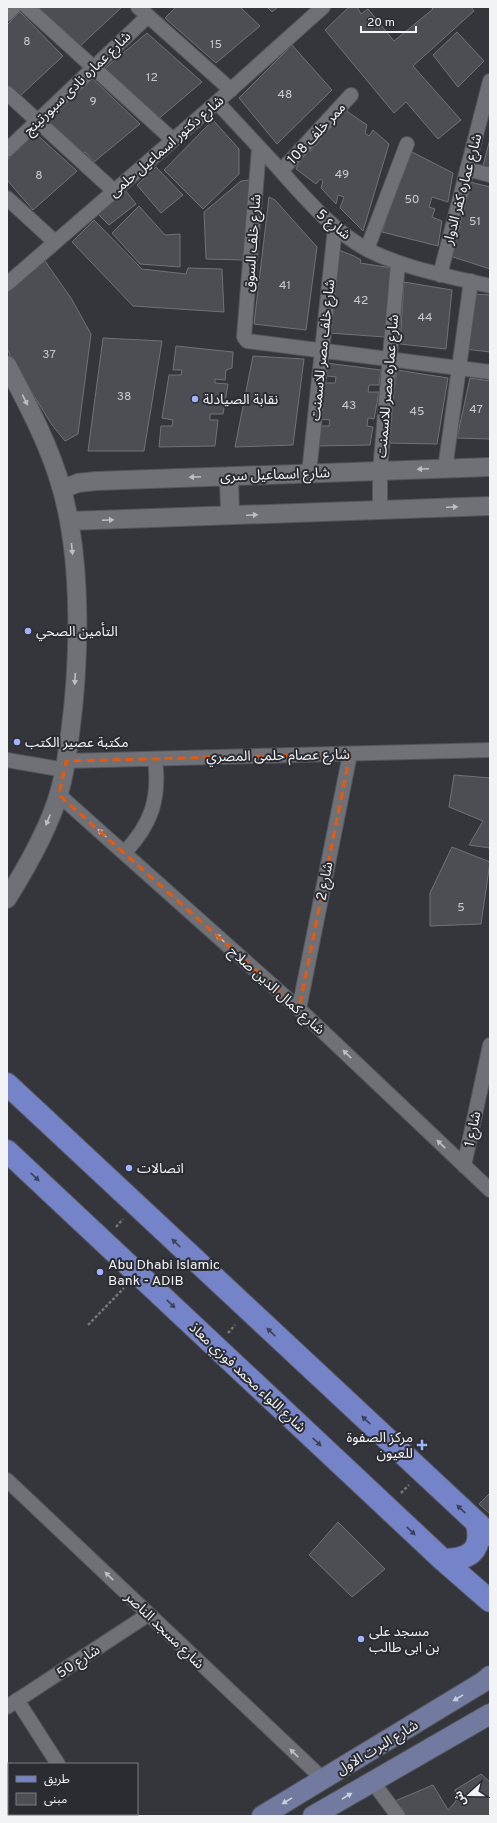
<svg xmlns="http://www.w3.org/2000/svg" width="497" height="1823" viewBox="0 0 497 1823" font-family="Overpass,'Noto Sans Arabic',sans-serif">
	<rect width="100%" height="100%" fill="#35363c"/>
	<!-- building -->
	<path fill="#4c4e53" stroke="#707278" d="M36,7H122L79,47Z
		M176,7H240L260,26L216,63L165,18Z
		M267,7H278L272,12Z
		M349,7H357L361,14L368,9L394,41L433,9L431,7H471L474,11L413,66L461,120L438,139L406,102L394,113L325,30Z
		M20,12L63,56L19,97L7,86V25Z
		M457,32L484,61L458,87L433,55Z
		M147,33L202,82L156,121L102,71Z
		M292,45L332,90L277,144L239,98Z
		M92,78L140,124L94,162L85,152L79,157L44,126Z
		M345,110L367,125L365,133L369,136L373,130L389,144L363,231L340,208L344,197L338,195L336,204L321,188L323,181L320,179L316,184L296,169L301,158L307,152L311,151Z
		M213,120L239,149V174L203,209L164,170Z
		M35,133L77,171L33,210L7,180V160Z
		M490,139V168L483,166Z
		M408,150L453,173L448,202L432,197L429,207L435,209L432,217L442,221L438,246L382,232Z
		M156,167L183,195L161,213L137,185Z
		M250,180L246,260L206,259L204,212L241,181Z
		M470,182L490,187V269L450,256Z
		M125,190L136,204L109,225L97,213Z
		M269,197L275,200L317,247L306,330L254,324Z
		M139,206L165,235L180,234V267L140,264L112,233Z
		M94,220L142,269L186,274L188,268L222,269L224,312L133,306L72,242Z
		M336,249L354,256L361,260L360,263L392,268L385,337L329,333Z
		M45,261L71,298L91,334L78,434L65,441L52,425L12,360L7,348V293L13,286Z
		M404,282L452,290L446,349L400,344Z
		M474,294L490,295V352L465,349Z
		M103,338L162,341L144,451H88Z
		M176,346L233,352L232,368L226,370L225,380L215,379V383L228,384L223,414H210V420H218L215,446L159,447L161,426H172L173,420L162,418L169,375H181L182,370H173Z
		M253,356L304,359L293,445L235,447Z
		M326,363L381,370L379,385H369L368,392H379L374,419L368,418L367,426L373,427L370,445L316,446L318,426H329L330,420L319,419L324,383H335L336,377L327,376Z
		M397,370L448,378L437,444L387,443Z
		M470,378L490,381V439L457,438Z
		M454,775L490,778V848L469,845L483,821L449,807Z
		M452,847L490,862L481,924L430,926V893Z
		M490,1493V1514L479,1504Z
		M338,1522L385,1569L352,1597L309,1555Z
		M481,1774L490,1782V1816H402L395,1801L433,1785L448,1810L456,1801L455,1790Z"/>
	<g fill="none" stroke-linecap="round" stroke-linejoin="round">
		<!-- minor casing -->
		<g stroke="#53555a" stroke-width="16">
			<path id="minor" d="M27,7L173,140
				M138,7L231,90
				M7,14L14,7
				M7,93L114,191
				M217,102C238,125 260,148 281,171C307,200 333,231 368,250C406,269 449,276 490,286
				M259,148L244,337L247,341L490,372
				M7,150L148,16
				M467,169L490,175
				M281,171L351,95
				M7,198L55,242
				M367,249L407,144
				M440,275L490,81
				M7,284L217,102L323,7
				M445,469L471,281
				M309,473L335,228
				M380,510V471L398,263
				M7,760L65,770
				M66,761L490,750
				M59,795L299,1009L490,1190
				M124,853C152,824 160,798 155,759
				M299,1009L350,754
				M464,1166L490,1045
				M7,1480L323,1779
				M17,1700L58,1764
				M7,1707L149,1614
				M372,1781L398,1816"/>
		</g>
		<!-- tertiary casing -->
		<g stroke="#53555a" stroke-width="20">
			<path id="tertiary" d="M7,365C28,405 50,446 62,490C82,562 80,660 70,734C67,754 65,774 59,793C50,826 25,870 7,899
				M229,476L230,515
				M62,489L78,483L96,481L490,467
				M69,521L490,506"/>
		</g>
		<!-- secondary casing -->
		<g stroke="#53555a" stroke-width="22">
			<path id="secondary" d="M262,1816L483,1682L490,1676
				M313,1816L490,1714"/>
		</g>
		<!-- primary casing -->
		<g stroke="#53555a" stroke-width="24">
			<path id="primary" d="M7,1084L490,1535
				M7,1151L443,1560L490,1601
				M443,1560C469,1560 483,1551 477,1524"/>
		</g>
		<!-- path -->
		<path stroke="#76777c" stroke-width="2.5" stroke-dasharray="3 2" stroke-linecap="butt" d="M116,1227L123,1219
			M88,1325L124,1288
			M228,1333L235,1325
			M401,1493L409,1485"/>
		<!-- minor -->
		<use href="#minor" stroke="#6f7177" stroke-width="14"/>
		<!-- tertiary -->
		<use href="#tertiary" stroke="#6f7177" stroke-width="18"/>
		<!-- secondary -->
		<use href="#secondary" stroke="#727aa0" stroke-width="20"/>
		<!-- primary -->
		<use href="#primary" stroke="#7583c8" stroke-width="22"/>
	</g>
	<!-- one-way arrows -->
	<defs><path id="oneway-solid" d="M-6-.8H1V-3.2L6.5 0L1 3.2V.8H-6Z"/></defs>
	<g fill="#bdbfc3">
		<use href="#oneway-solid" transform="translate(25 400) rotate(64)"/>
		<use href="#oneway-solid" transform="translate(423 469) rotate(178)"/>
		<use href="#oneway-solid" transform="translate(195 477) rotate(178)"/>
		<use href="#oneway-solid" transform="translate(452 507) rotate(-2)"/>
		<use href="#oneway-solid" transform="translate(252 515) rotate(-2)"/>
		<use href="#oneway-solid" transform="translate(108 520) rotate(-2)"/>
		<use href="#oneway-solid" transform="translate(72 549) rotate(84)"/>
		<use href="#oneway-solid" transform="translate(75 679) rotate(93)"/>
		<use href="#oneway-solid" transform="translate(48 820) rotate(113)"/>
		<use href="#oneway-solid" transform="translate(102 833) rotate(-138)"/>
		<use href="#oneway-solid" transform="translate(220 938) rotate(-138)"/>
		<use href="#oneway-solid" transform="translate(347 1054) rotate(-136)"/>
		<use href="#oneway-solid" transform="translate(441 1144) rotate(-136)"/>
		<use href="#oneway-solid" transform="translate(109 1576) rotate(-136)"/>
		<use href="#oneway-solid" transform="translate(294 1753) rotate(-136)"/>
	</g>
	<g fill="#3e4258">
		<use href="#oneway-solid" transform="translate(35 1177) rotate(43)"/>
		<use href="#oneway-solid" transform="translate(176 1243) rotate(-137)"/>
		<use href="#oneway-solid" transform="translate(171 1304) rotate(44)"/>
		<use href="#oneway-solid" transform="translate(271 1332) rotate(-137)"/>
		<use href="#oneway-solid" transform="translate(366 1420) rotate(-137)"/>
		<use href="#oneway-solid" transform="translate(317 1442) rotate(43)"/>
		<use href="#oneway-solid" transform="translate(461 1509) rotate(-137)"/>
		<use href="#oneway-solid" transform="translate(411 1531) rotate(43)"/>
	</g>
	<g fill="#cbcfdc">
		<use href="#oneway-solid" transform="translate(458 1698) rotate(149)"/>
		<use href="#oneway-solid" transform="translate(347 1796) rotate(-31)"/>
		<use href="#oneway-solid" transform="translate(287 1801) rotate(149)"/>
	</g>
	<!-- marked area -->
	<path fill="none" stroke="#e8590c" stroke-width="3" stroke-dasharray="8 5" stroke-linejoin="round" d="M350,754L299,1009L59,795L66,761Z"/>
	<!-- markers -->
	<g fill="#a0b3fd" stroke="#2b2c32" stroke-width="1.5">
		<circle cx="195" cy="399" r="4"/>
		<circle cx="28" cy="631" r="4"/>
		<circle cx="17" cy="742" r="4"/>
		<circle cx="129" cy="1168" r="4"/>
		<circle cx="100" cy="1272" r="4"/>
		<path d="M420 1439h4v4h4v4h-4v4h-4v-4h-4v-4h4z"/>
		<circle cx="361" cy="1639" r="4"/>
	</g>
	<g text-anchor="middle" stroke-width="4" stroke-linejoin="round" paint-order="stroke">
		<!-- number labels -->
		<g font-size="12" fill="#c8cacd">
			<text x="27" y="45">8</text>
			<text x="216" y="48">15</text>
			<text x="152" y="81">12</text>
			<text x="285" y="98">48</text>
			<text x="93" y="105">9</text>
			<text x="342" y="178">49</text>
			<text x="39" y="179">8</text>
			<text x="412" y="203">50</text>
			<text x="475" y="225">51</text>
			<text x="285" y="289">41</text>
			<text x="361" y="304">42</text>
			<text x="425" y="321">44</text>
			<text x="49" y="358">37</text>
			<text x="124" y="400">38</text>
			<text x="349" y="409">43</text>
			<text x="476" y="413">47</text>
			<text x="417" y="415">45</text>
			<text x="461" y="911">5</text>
		</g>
		<!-- street labels -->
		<g font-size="14" fill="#f1f3f6" stroke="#2b2c32">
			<text transform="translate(77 83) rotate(-44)" y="5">شارع عماره نادى سبورتينج</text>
			<text transform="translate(316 133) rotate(-47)" y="5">ممر خلف 108</text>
			<text transform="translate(166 146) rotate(-41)" y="5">شارع دكتور اسماعيل حلمى</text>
			<text transform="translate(462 189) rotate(-75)" y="5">شارع عماره كفر الدوار</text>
			<text transform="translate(334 224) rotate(39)" y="5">شارع 5</text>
			<text transform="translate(252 243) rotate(-86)" y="5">شارع خلف السوق</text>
			<text transform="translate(322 350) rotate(-84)" y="5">شارع خلف مصر للاسمنت</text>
			<text transform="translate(387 386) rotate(-85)" y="5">شارع عماره مصر للاسمنت</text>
			<text transform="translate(275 474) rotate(-2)" y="5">شارع اسماعيل سرى</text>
			<text transform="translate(278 755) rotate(-1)" y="5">شارع عصام حلمى المصري</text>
			<text transform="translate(324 881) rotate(-79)" y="5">شارع 2</text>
			<text transform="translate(277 990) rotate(42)" y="5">شارع كمال الدين صلاح</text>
			<text transform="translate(472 1129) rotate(-78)" y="5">شارع 1</text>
			<text transform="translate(248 1377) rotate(43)" y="5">شارع اللواء محمد فوزي معاذ</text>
			<text transform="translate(165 1630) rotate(44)" y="5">شارع مسجد الناصر</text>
			<text transform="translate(78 1661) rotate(-33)" y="5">شارع 50</text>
			<text transform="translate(377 1747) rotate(-31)" y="5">شارع البرت الاول</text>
		</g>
		<!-- poi labels -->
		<g font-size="14" fill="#f1f3f6" stroke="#2b2c32" text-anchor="start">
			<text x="203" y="404">نقابة الصيادلة</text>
			<text x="36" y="636">التأمين الصحي</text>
			<text x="25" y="747">مكتبة عصير الكتب</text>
			<text x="137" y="1173">اتصالات</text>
			<text x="108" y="1269">Abu Dhabi Islamic<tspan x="108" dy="16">Bank - ADIB</tspan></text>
			<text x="413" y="1442" text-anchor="end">مركز الصفوة<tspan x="413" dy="16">للعيون</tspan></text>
			<text x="369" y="1636">مسجد على<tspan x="369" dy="16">بن ابى طالب</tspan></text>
		</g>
	</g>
	<!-- border -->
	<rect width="497" height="1823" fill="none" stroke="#f1f3f6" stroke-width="16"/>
	<!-- legend -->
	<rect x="8" y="1763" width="130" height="52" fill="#2b2c32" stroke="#7a7c80"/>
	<rect x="16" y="1776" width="20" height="6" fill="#7583c8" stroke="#7a7c80"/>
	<text x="44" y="1783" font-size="12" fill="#f1f3f6">طريق</text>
	<rect x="16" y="1793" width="20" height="12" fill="#4c4e53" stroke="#7a7c80"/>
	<text x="44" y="1803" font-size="12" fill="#f1f3f6">مبنى</text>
	<!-- north arrow -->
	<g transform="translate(469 1795) rotate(249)" stroke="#2b2c32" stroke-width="3" paint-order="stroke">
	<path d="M0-3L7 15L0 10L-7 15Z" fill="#f1f3f6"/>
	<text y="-6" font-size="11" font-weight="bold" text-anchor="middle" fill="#f1f3f6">ش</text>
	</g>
	<!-- scale -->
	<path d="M361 26v6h55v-6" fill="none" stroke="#f1f3f6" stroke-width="2"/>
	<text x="367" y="26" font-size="12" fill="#f1f3f6" stroke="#2b2c32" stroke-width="3" paint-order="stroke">20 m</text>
</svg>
